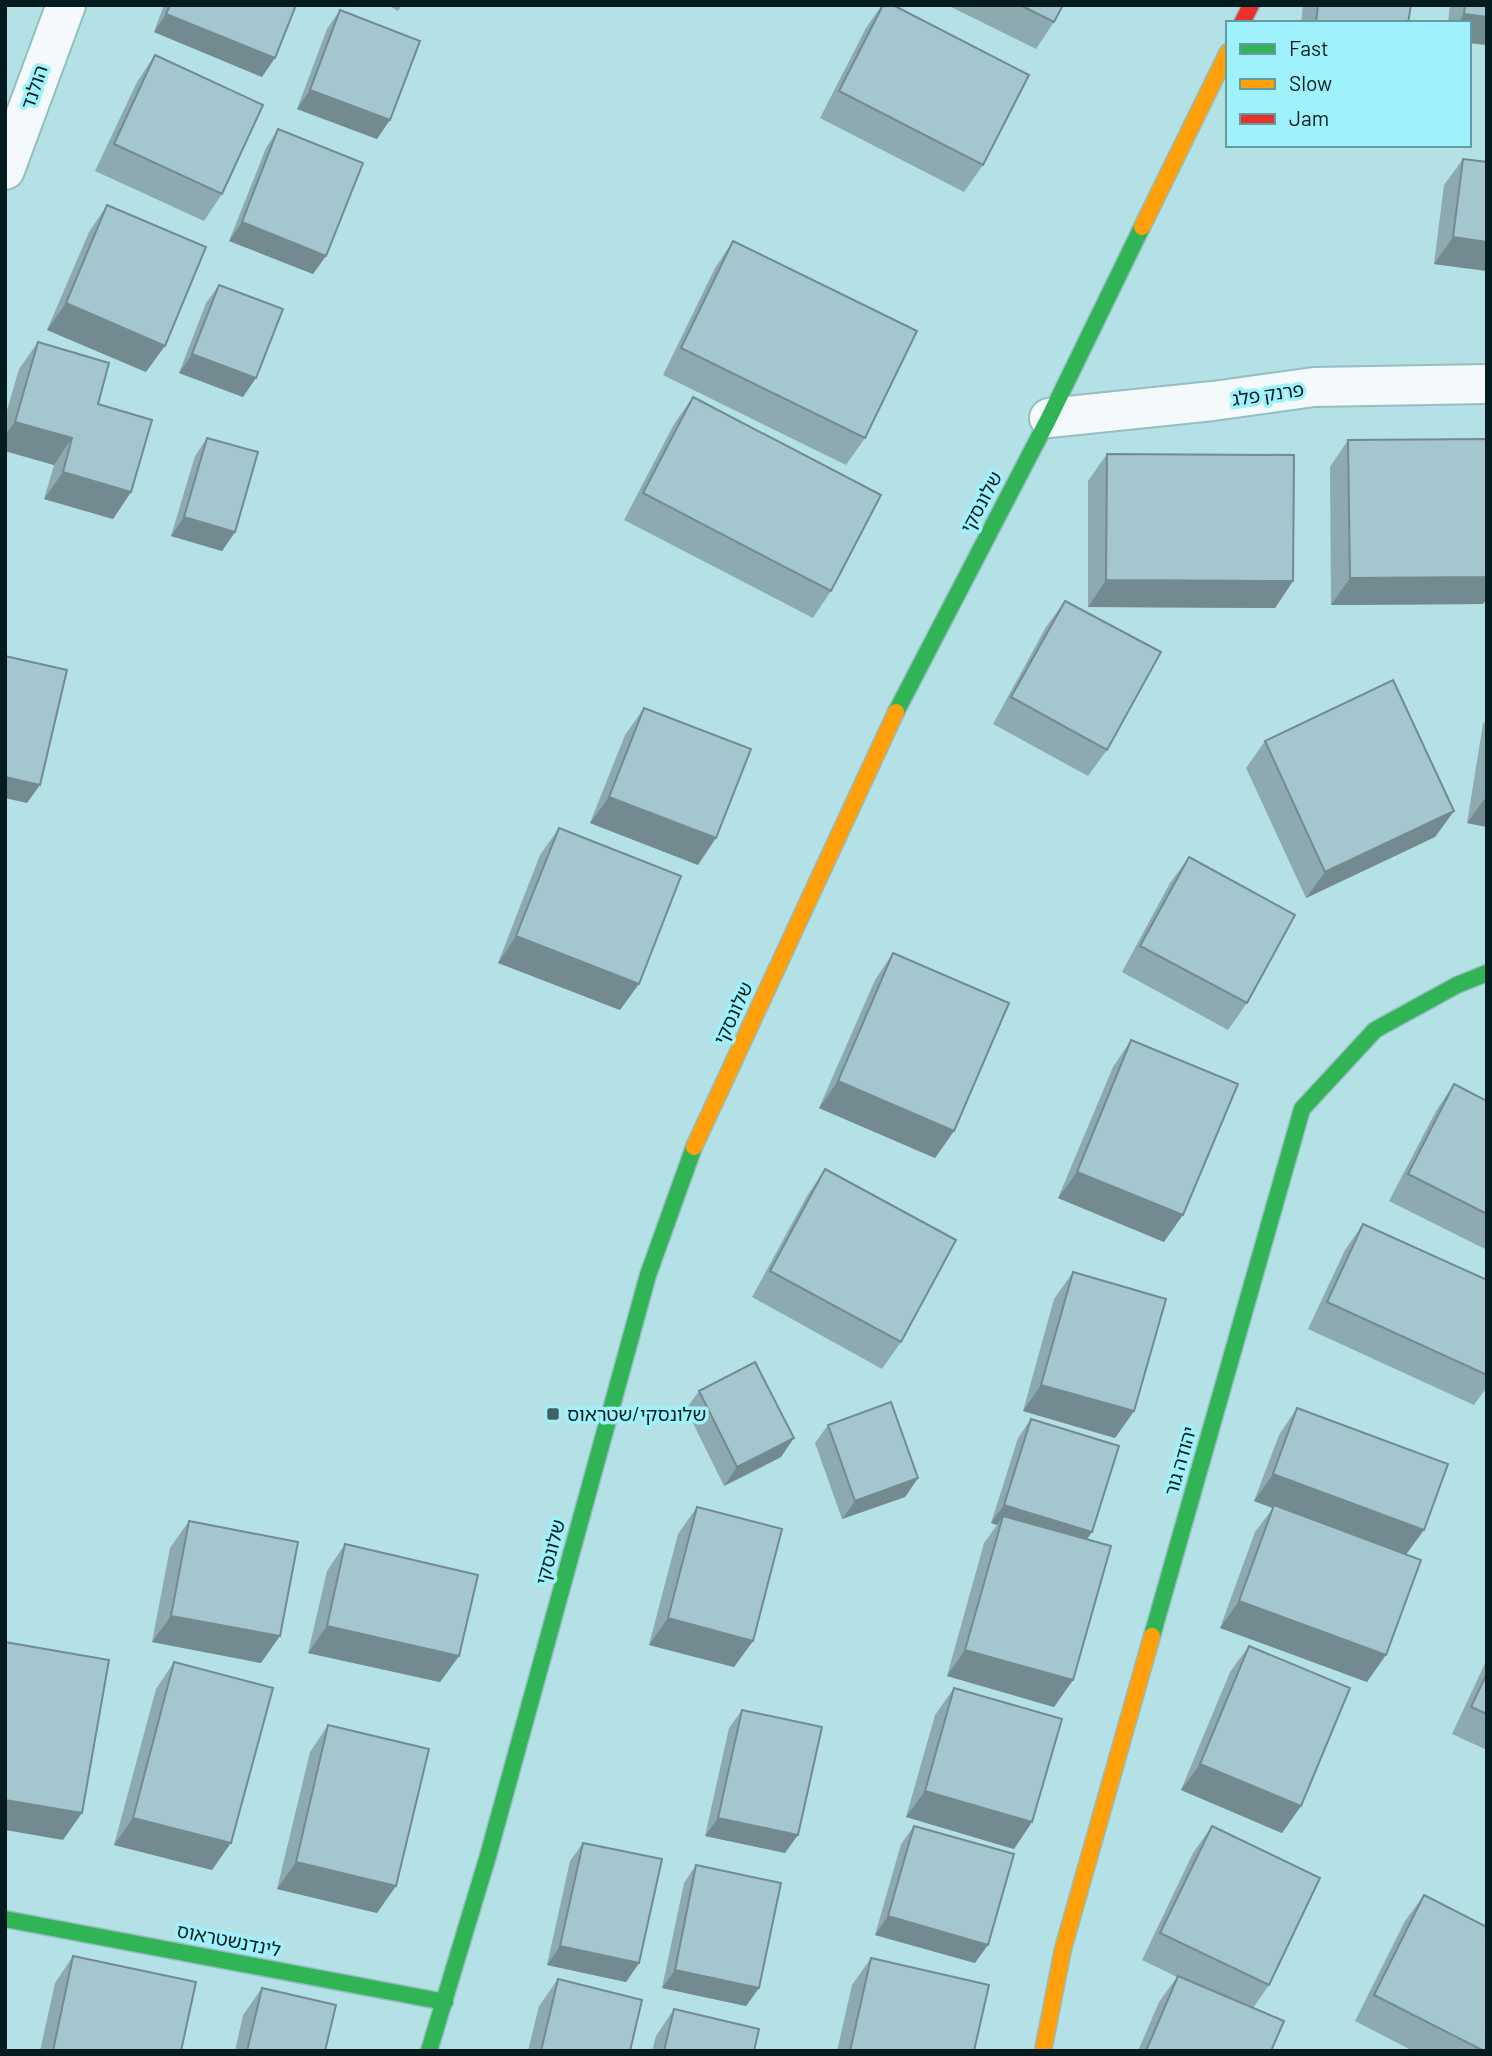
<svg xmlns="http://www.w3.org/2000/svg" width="1492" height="2056" viewBox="0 0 1492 2056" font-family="Barlow,'Noto Sans Hebrew',sans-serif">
	<rect width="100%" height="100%" fill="#b4e1e6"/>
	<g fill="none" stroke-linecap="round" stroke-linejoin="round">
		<!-- street casing -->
		<g stroke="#94bec2" stroke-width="42">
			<path id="street" d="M5,170L66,5
				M1049,418L1213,401L1314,387L1487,384"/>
		</g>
		<!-- fast casing -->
		<g stroke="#94bec2" stroke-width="19">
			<path id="fast" d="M896,712L1049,418L1142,227
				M1152,1636L1302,1109L1375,1030L1457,985L1487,973
				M5,1919L445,2002
				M429,2051L488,1856L648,1275L694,1147"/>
		</g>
		<!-- slow casing -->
		<g stroke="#94bec2" stroke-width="19">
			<path id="slow" d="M1142,227L1228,52
				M694,1147L896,712
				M1043,2051L1063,1949L1152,1636"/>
		</g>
		<!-- jam casing -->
		<g stroke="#94bec2" stroke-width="19">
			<path id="jam" d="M1242,23L1251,5"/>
		</g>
		<!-- street -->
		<use href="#street" stroke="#f4fafb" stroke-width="38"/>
		<!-- fast -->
		<use href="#fast" stroke="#30b455" stroke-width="16"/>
		<!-- slow -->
		<use href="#slow" stroke="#ff9f0a" stroke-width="16"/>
		<!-- jam -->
		<use href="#jam" stroke="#e5322d" stroke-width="16"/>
	</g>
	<!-- wall -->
	<path fill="#8daab1" d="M164,5H296L262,77L154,32Z
		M388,5H402L398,11Z
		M882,5H893L983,165L964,192L820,118L866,28Z
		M947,5H1063L1054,22L1036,49Z
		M1303,5H1411L1408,23H1301Z
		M1450,5H1487V45L1469,43V23H1448Z
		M340,10L377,139L297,109L327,29Z
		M155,55L222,194L204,221L95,171L137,82Z
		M278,129L313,274L229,241L266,148Z
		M1463,159L1487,162V271L1434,264L1444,185Z
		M107,205L146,372L47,330L89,232Z
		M733,241L865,438L846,465L663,375L715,268Z
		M219,285L243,397L179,373L206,303Z
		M38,342L98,404L131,492L113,519L44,499L54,465L5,451V417L19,369Z
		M693,397L831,591L813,618L624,520L674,424Z
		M207,438L235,532L222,551L171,536L195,456Z
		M1348,440L1483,604L1331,605L1330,467Z
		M1107,454L1293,581L1275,608L1088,607V481Z
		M1065,601L1107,750L1088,776L993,724L1046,627Z
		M644,708L698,865L590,823L625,735Z
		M1487,719V827L1467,823L1483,724Z
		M1265,741L1454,811L1435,837L1306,898L1246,768Z
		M559,828L620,1010L498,963L540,855Z
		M1189,857L1247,1003L1228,1030L1122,972L1170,883Z
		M893,953L954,1131L935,1158L819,1108L875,980Z
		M1131,1040L1164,1242L1058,1198L1113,1067Z
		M1454,1084L1487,1101V1250L1389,1201L1436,1111Z
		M825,1169L901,1342L882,1369L752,1297L807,1196Z
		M1363,1224L1487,1280V1387L1474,1405L1308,1329L1345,1250Z
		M1073,1272L1134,1411L1115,1438L1023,1411L1054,1299Z
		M699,1391L781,1457L724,1486L686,1409Z
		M1297,1408L1406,1554L1367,1682L1220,1628L1255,1532L1273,1508L1254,1501L1279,1435Z
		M1031,1419L1092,1532L1087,1539L1073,1680L1054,1707L947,1676L984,1543L997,1525L991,1523L1018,1438Z
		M828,1425L918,1478L905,1497L842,1519L815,1443Z
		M697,1507L753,1641L734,1667L649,1645L678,1534Z
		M189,1521L261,1663L152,1642L170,1548Z
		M345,1544L459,1656L440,1682L308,1653L327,1571Z
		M1249,1646L1301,1806L1282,1833L1181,1790L1230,1672Z
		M1487,1659V1750L1452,1734Z
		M174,1662L212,1870L114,1845L156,1689Z
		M954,1688L1032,1822L1014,1849L906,1817L935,1715Z
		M742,1710L785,1853L705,1836L729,1728Z
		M328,1725L377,1913L277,1889L310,1752Z
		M914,1826L975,1963L875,1935L901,1844Z
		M1212,1826L1269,1985L1253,2008L1271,2051H1138L1159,2002L1177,1977L1142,1960L1193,1853Z
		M583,1843L639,1963L626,1982L547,1965L570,1861Z
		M696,1865L759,1988L746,2006L662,1988L684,1883Z
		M1424,1895L1487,2051H1413L1355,2021L1405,1921Z
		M73,1956L181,2051H40L55,1983Z
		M871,1958L974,2051H837L852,1985Z
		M558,1979L630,2051H528L539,2006Z
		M262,1988L325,2051H235L243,2015Z
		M674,2009L754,2051H652L656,2036Z"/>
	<!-- shaded-wall -->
	<path fill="#738b90" d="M166,14L275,58L262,77L154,32Z
		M1464,14L1487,17V45L1469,43V23H1458Z
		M310,90L390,120L377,139L297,109Z
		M242,222L326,256L313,274L229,241Z
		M1453,237L1487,242V271L1434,264Z
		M66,303L165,346L146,372L47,330Z
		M192,354L256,378L243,397L179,373Z
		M15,422L72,438L54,465L5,451V435Z
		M63,472L131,492L113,519L44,499Z
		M184,517L235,532L222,551L171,536Z
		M1487,577V599L1483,604L1331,605L1350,578Z
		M1106,580L1293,581L1275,608L1088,607Z
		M5,777L40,785L27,803L5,798Z
		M609,797L716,838L698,865L590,823Z
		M1486,797H1487V827L1467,823Z
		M1454,811L1435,837L1306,898L1325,872Z
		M516,936L639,984L620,1010L498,963Z
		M838,1081L954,1131L935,1158L819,1108Z
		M1077,1172L1183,1215L1164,1242L1058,1198Z
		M1041,1385L1134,1411L1115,1438L1023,1411Z
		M794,1438L781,1457L724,1486L737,1467Z
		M1273,1474L1424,1530L1405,1556L1274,1505L1273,1508L1254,1501Z
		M918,1478L905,1497L842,1519L855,1501Z
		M1004,1505L1092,1532L1079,1550L1003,1516L997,1525L991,1523Z
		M1239,1601L1386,1655L1367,1682L1220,1628Z
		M171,1616L280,1636L261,1663L152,1642Z
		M668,1618L753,1641L734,1667L649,1645Z
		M327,1626L459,1656L440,1682L308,1653Z
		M965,1650L1073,1680L1054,1707L947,1676Z
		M1200,1764L1301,1806L1282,1833L1181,1790Z
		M925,1791L1032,1822L1014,1849L906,1817Z
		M5,1800L82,1813L63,1840L5,1830Z
		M133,1818L231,1843L212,1870L114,1845Z
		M718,1818L798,1835L785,1853L705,1836Z
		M296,1862L396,1886L377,1913L277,1889Z
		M888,1916L988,1945L975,1963L875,1935Z
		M560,1946L639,1963L626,1982L547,1965Z
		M675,1970L759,1988L746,2006L662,1988Z"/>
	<!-- building -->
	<path fill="#a4c6ce" stroke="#738b90" stroke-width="2" d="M170,5H296L275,58L166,14Z
		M883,5H893L1029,75L983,165L839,91Z
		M1020,5H1063L1054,22Z
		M1318,5H1411L1408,23H1316Z
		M1465,5H1487V17L1464,14Z
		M340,10L420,41L390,120L310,90Z
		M155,55L263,105L222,194L114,144Z
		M278,129L363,163L326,256L242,222Z
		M1463,159L1487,162V242L1453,237Z
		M107,205L206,247L165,346L66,303Z
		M733,241L917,331L865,438L681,348Z
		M219,285L283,309L256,378L192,354Z
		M38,342L109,363L98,404L152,420L131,492L63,472L72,438L15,422Z
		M693,397L881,495L831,591L643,493Z
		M207,438L258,452L235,532L184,517Z
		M1487,439V577L1350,578L1348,440Z
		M1107,454L1294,455L1293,581L1106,580Z
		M1065,601L1161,652L1107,750L1011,697Z
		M5,656L67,670L40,785L5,777Z
		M1393,680L1454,811L1325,872L1265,741Z
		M644,708L751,749L716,838L609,797Z
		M559,828L681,876L639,984L516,936Z
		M1189,857L1295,915L1247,1003L1140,946Z
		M893,953L1009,1003L954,1131L838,1081Z
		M1131,1040L1238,1084L1183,1215L1077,1172Z
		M1454,1084L1487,1101V1214L1408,1174Z
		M825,1169L956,1240L901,1342L770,1271Z
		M1363,1224L1487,1280V1375L1327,1302Z
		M1073,1272L1166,1299L1134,1411L1041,1385Z
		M755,1362L794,1438L737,1467L699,1391Z
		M891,1402L918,1478L855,1501L828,1425Z
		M1297,1408L1448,1464L1424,1530L1273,1474Z
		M1031,1419L1119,1446L1092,1532L1004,1505Z
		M1274,1505L1421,1560L1386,1655L1239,1601Z
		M697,1507L782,1529L753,1641L668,1618Z
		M1003,1516L1111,1546L1073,1680L965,1650Z
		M189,1521L298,1542L280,1636L171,1616Z
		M345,1544L478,1575L459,1656L327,1626Z
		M5,1642L109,1660L82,1813L5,1800Z
		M1249,1646L1350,1688L1301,1806L1200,1764Z
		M174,1662L273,1688L231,1843L133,1818Z
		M1487,1673V1714L1471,1707Z
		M954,1688L1062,1719L1032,1822L925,1791Z
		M742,1710L822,1727L798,1835L718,1818Z
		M328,1725L429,1749L396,1886L296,1862Z
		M914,1826L1014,1854L988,1945L888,1916Z
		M1212,1826L1320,1878L1269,1985L1160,1933Z
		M583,1843L662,1859L639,1963L560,1946Z
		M696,1865L781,1883L759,1988L675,1970Z
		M1424,1895L1487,1927V2051H1484L1374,1995Z
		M73,1956L196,1982L181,2051H53Z
		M871,1958L989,1985L974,2051H850Z
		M1178,1976L1284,2021L1271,2051H1146Z
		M558,1979L642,2000L630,2051H541Z
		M262,1988L336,2005L325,2051H247Z
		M674,2009L759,2029L754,2051H664Z"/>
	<!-- markers -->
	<rect fill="#426165" stroke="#9ff2fb" stroke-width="2.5" x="546" y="1407" width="14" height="14" rx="3.5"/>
	<g text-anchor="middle" stroke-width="7" stroke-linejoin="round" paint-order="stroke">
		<!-- street labels -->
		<g font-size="19" fill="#041c1f" stroke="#9ff2fb">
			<text transform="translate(34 87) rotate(-71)" y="7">הולנד</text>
			<text transform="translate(1268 394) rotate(-8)" y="7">פרנק פלג</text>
			<text transform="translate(981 502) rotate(-62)" y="7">שלונסקי</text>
			<text transform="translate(733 1013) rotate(-65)" y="7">שלונסקי</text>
			<text transform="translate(1180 1461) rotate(-74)" y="7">יהודה גור</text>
			<text transform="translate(550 1552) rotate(-75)" y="7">שלונסקי</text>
			<text transform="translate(229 1940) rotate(11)" y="7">לינדנשטראוס</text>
		</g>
		<!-- poi labels -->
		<g font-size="19" fill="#041c1f" stroke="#9ff2fb" text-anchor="start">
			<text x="567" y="1421">שלונסקי/שטראוס</text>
		</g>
	</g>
	<!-- border -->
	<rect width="1492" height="2056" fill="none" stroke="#041c1f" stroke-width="14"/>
	<!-- legend -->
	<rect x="1226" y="21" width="245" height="126" fill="#9ff2fb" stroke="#619ca3" stroke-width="2"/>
	<rect x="1240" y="44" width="35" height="10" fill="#30b455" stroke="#619ca3" stroke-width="2"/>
	<text x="1289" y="56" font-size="21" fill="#041c1f">Fast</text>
	<rect x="1240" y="79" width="35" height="10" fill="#ff9f0a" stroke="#619ca3" stroke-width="2"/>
	<text x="1289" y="91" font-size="21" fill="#041c1f">Slow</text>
	<rect x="1240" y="114" width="35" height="10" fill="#e5322d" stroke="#619ca3" stroke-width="2"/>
	<text x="1289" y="126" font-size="21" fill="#041c1f">Jam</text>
</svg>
